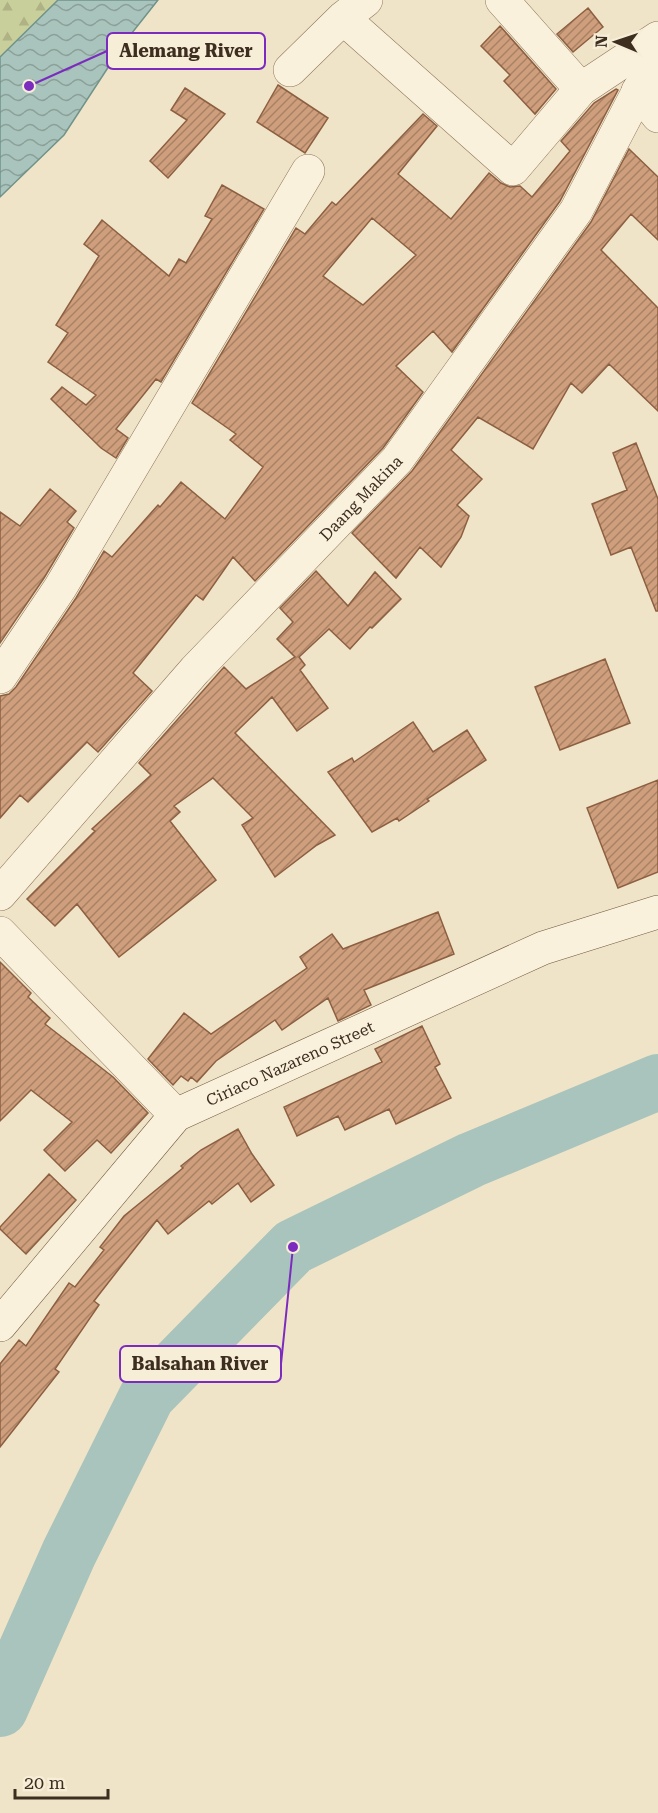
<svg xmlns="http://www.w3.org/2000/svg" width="658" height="1813" viewBox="0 0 658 1813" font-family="'Roboto Serif',serif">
	<defs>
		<pattern id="forest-firs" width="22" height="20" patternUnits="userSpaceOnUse" patternTransform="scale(1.5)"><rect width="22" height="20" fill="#c9cf9b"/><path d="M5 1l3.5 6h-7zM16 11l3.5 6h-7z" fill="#aeb285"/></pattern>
		<pattern id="water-waves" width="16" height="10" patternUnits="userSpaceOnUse" patternTransform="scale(1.5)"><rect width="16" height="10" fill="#a9c4bc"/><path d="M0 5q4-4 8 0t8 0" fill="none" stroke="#8ba098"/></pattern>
		<pattern id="building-hatch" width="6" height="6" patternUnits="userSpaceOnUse" patternTransform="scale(1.5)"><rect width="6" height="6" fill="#cf9f7d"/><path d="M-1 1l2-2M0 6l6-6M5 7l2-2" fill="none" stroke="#a98266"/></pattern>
	</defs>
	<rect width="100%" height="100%" fill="#f0e4c8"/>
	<!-- forest -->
	<path fill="url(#forest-firs)" d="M0,0H58L0,57Z"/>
	<!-- water -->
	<path fill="url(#water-waves)" stroke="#6f938a" stroke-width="1.5" d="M58,0H158L124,43L64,135L0,197V57Z"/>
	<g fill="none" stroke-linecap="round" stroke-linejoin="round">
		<!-- river -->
		<path stroke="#a9c4bc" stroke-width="56" d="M0,1709L69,1553L147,1396L293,1247L471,1160L658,1082"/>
	</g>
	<!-- building -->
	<path fill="url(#building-hatch)" stroke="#8d5f41" stroke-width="1.5" fill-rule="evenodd" d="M588,8L603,27L573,52L557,34Z
		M500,26L556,89L535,114L504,81L510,75L481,46Z
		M278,85L328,118L305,153L257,122Z
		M185,88L225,114L168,178L150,161L187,120L171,110Z
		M616,89L618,90L560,201L452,352L433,331L396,366L423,392L383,448L255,581L233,557L203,600L196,595L133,673L152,691L98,752L87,742L28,802L20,795L0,818V696L9,694L16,687L76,598L104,551L112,557L158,505L160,507L181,482L225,519L263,467L230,440L236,434L192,403L296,228L305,234L332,202L336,205L423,114L437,126L398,174L451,219L489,173L501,183L510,187L520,186L532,197L570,151L561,141L594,103ZM372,218L416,255L363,305L323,276Z
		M629,149L658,177V240L631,214L601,250L658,308V411L609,364L582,393L571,383L533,449L478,417L451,450L482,479L457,505L469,516L461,537L441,567L420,547L396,578L352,533L412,471L591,222Z
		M222,185L264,209L161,382L156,379L116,429L128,438L116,458L101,448L51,399L62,387L86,405L96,395L48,362L68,333L56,325L99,256L84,244L102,220L169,276L179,259L186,263L212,219L205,216Z
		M636,443L658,499V611H656L631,547L611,555L592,504L627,490L613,453Z
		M50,489L76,511L67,522L74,528L44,578L0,643V512L20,526Z
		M316,571L348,606L375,572L401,599L372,628L370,627L350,649L329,629L299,657L305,665L300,670L328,708L297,731L272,697L235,733L335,835L317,845L275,877L242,825L253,818L213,778L174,806L180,812L170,821L216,880L119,957L77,904L55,926L27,899L95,831L92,829L151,775L139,763L224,667L246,689L295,657L277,639L293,622L280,608Z
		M605,659L630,723L560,750L535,687Z
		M413,722L433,752L467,730L486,760L427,799L429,801L399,821L397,818L372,832L328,772L352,758L354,762Z
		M658,780V872L618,888L587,808Z
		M438,912L454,954L364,990L371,1005L338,1021L328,998L282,1030L275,1020L216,1061L197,1082L191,1077L188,1081L181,1076L173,1085L148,1059L184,1013L211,1034L307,968L300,957L332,934L343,949Z
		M0,962L31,993L28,997L50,1018L45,1024L113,1077L148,1113L111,1153L97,1140L65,1171L44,1150L72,1122L31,1090L0,1121Z
		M422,1026L440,1064L435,1067L451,1098L396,1124L389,1109L345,1130L338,1116L297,1136L284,1107L382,1062L375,1049Z
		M238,1129L252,1154L274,1185L251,1202L238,1183L212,1204L209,1201L168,1234L157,1220L94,1301L99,1305L55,1369L59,1372L0,1447V1364L19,1340L26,1346L69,1283L75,1287L104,1250L100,1247L124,1216L183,1168L181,1166L201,1150Z
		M49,1174L76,1200L26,1254L0,1229V1227Z"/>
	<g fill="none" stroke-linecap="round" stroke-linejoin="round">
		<!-- minor casing -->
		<g stroke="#8d765c" stroke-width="34">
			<path id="minor" d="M502,0L581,89
				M343,18L513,169L581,89L658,38
				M290,70L343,18L366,0
				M638,91L658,116
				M0,677L60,588L308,171
				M0,933L176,1115"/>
		</g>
		<!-- tertiary casing -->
		<g stroke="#8d765c" stroke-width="34">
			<g id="tertiary">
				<path id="s1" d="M0,894L195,670L397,460L576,211L658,54"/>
			</g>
		</g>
		<!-- secondary casing -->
		<g stroke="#6f573f" stroke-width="34">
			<g id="secondary">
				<path id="s2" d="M0,1325L176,1115L543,948L658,912"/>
			</g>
		</g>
		<!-- minor -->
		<use href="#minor" stroke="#faf1dc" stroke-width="33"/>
		<!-- tertiary -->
		<use href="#tertiary" stroke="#faf1dc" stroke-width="33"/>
		<!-- secondary -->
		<use href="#secondary" stroke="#faf1dc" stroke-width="33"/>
	</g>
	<g text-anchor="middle" stroke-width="6" stroke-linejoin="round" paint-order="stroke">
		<!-- street labels -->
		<g font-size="16" fill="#3d2e20" stroke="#f7eed8">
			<text dy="6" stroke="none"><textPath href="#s1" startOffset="536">Daang Makina</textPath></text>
			<text dy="6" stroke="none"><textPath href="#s2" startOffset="399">Ciriaco Nazareno Street</textPath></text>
		</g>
	</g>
	<!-- callouts -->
	<path fill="none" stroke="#7b2cbf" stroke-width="2" d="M29 86L107 51M293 1247L281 1364"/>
	<g fill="#7b2cbf" stroke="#f7eed8" stroke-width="2">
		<circle cx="29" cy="86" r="6"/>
		<circle cx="293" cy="1247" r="6"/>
	</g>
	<g fill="#f7eed8" stroke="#7b2cbf" stroke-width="2">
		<rect x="107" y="33" width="158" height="36" rx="6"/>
		<rect x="120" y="1346" width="161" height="36" rx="6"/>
	</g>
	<g font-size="18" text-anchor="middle" font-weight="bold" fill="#3d2e20">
		<text x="186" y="57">Alemang River</text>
		<text x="200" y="1370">Balsahan River</text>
	</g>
	<!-- north arrow -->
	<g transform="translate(616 42) rotate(272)" stroke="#f7eed8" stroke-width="4.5" paint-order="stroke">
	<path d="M0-4.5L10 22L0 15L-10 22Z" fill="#3d2e20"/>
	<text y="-9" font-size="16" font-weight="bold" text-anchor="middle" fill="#3d2e20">N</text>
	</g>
	<!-- scale -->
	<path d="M15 1789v9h93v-9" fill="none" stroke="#3d2e20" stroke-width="3"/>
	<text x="24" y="1789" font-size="18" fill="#3d2e20" stroke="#f7eed8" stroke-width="4.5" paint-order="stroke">20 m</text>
</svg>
